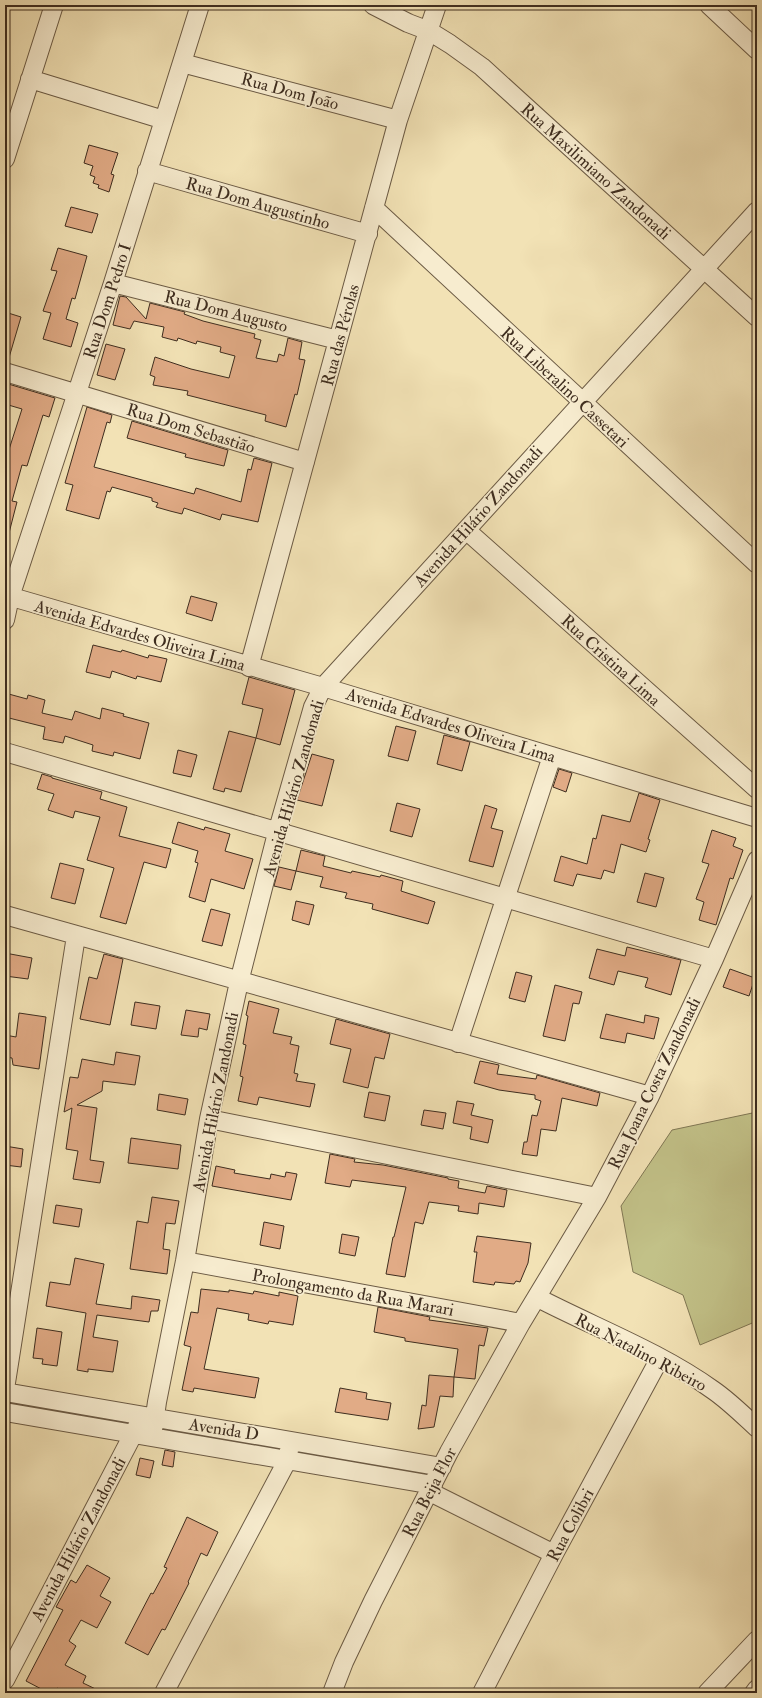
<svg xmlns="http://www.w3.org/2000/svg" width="762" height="1698" viewBox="0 0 762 1698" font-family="'IM FELL Double Pica',serif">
	<rect width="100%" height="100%" fill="#f2e2b5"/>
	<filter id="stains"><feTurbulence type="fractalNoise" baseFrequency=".005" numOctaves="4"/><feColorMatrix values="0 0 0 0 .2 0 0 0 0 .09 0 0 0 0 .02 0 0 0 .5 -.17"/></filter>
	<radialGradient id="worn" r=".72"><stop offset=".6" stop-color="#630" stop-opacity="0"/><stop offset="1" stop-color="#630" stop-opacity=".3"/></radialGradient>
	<!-- green -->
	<path fill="#c2c188" stroke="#807754" d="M757,1112V1321L700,1345L683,1295L633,1272L621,1206L672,1130Z"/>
	<!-- building -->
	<path fill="#e1ab86" stroke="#3e2d1f" d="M89,145L118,153L111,174L114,175L109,192L98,188L99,185L93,183L95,177L90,175L93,166L84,163Z
		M71,207L98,214L92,233L65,226Z
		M58,248L87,256L75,299L72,298L66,319L78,323L71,347L43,339L51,313L43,311L57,271L51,270Z
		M120,296L126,297L146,319L150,303L185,312L184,314L203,321L255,334L254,338L261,340L256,358L277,362L279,354L284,356L288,338L302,342L299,359L305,360L297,395L295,394L286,427L265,421L266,415L187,395L188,391L153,385L155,377L150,375L155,357L191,369L229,378L235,356L220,352L221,347L197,341L196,344L178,338L177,341L162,337L164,327L134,321L130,329L113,325Z
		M5,312L21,317L8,361L5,360Z
		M106,344L125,349L115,380L97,375Z
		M5,383L55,398L49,417L43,415L27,466L22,465L12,501L17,502L9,533L5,532V462L22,409L5,404Z
		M87,407L112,415L110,423L107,422L94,467L194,494L196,488L241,502L248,469L251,470L254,458L272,463L258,522L222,514L220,520L184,508L182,514L170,511L156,507L158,503L152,501V498L112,487L110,492L107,491L99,519L66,510L73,485L65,483Z
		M132,421L228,450L224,466L185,457L186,454L127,438Z
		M191,596L217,603L212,621L186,613Z
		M93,645L121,652L122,650L148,658L149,655L167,659L161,682L137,676L136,679L112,671L110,678L86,672Z
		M249,677L295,690L280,745L256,738L263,709L242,704Z
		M5,693L27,699L28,695L45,700L42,713L72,720L75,711L100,719L102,708L124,714L123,716L149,723L140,759L114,752L113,756L92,751L93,745L65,736L63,743L43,739L45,727L5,717Z
		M396,726L416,731L408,761L388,756Z
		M229,731L256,738L241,792L225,788L224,792L213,789Z
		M444,735L470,742L462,771L437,764Z
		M178,750L197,755L191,777L173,773Z
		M312,754L334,760L322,806L297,800Z
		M559,769L572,773L566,792L553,787Z
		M42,774L52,777V778L102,792L100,799L127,807L119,836L171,849L166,868L144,862L126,924L100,917L114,868L87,860L100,817L75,811L73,818L48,810L54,794L37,789Z
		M639,793L660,800L648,839L650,840L646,852L621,844L614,873L604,870L601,879L577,874L573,886L554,881L561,856L587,864L593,838L596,839L602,815L630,822Z
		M397,803L420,809L412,837L390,831Z
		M485,805L497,809L491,828L503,831L493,867L469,861Z
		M178,822L204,830L205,827L230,834L225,851L253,859L244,889L211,879L205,902L189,897L198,863L195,862L198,851L172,843Z
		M712,830L736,838L733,846L743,850L733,879L730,878L716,925L699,920L704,902L696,899L709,864L702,862Z
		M301,850L325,856L323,866L351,873L352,871L380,877L381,875L403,881L401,891L435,902L428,924L372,909L373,904L345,898L347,893L320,887L323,877L296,871Z
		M60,863L84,869L75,904L51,898Z
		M279,867L296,871L291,890L274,886Z
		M645,873L664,878L656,907L637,902Z
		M296,901L314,905L309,925L292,920Z
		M211,909L230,914L222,946L202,941Z
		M627,947L681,960L671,995L645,987L648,978L618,971L614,985L589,978L597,949L625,956Z
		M5,953L32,958L28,979L5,976Z
		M104,954L123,959L110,1025L80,1019L89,977L97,979Z
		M730,969L755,978L749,996L723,987Z
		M516,972L532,976L525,1002L509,998Z
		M555,985L582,992L579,1004L573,1003L565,1041L543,1036Z
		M249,1001L279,1009L273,1033L292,1037L290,1044L299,1046L294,1073L298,1074L296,1081L315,1084L310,1107L259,1097L257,1105L238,1101L243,1077L240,1076L246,1045L243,1044L248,1016L246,1015Z
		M135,1002L160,1006L156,1029L131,1025Z
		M186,1010L210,1014L207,1030L199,1028L198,1037L181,1035Z
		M19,1013L46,1017L39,1069L13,1065L12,1058L5,1057V1035L16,1037Z
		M606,1014L644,1023L645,1015L659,1018L654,1039L627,1033L625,1043L600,1038Z
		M336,1019L390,1034L384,1059L375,1057L368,1088L343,1082L351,1049L330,1044Z
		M116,1052L140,1056L135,1085L103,1081L102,1091L77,1105L97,1108L90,1160L104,1162L100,1183L73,1179L78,1151L66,1149L72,1108L64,1112L70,1077L78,1078L82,1059L114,1065Z
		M480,1061L499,1065L497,1074L536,1079L537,1075L600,1093L597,1106L562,1098L556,1131L541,1129L537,1156L522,1154L524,1142H527L532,1115L537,1116L541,1101L535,1099V1095L499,1090L474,1083Z
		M369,1092L390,1096L385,1121L364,1117Z
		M159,1094L188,1099L185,1115L157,1110Z
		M457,1101L474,1104L471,1115L493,1120L488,1143L470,1139L472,1127L453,1123Z
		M424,1110L446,1113L443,1129L421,1125Z
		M131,1138L181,1145L178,1169L128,1163Z
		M5,1146L23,1149L21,1167L5,1165Z
		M330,1154L355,1159L354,1162L383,1165L448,1178V1179L459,1181L458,1188L485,1193L487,1186L507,1190L504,1207L479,1203L478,1214L458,1211L459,1206L429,1202L423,1224L415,1222L405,1277L386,1274L393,1237H394L406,1187L352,1180L350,1187L325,1183Z
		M216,1166L235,1170L234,1173L270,1179L271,1174L285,1177L286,1172L297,1174L291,1200L212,1186Z
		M152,1197L179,1201L175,1224L166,1223L163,1249L170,1250L167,1274L130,1269L137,1221L148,1223Z
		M56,1205L82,1209L79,1227L53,1223Z
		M264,1222L284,1226L280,1249L260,1245Z
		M342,1234L359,1237L355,1256L339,1253Z
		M477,1236L531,1243L528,1263L520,1282L516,1281L514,1284L495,1282L494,1285L473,1282L477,1252H474Z
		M75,1258L104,1264L96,1304L131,1309L132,1296L160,1300L158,1311H151L149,1322L97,1315L93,1337L118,1341L113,1372L88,1369V1372L77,1370L86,1313L46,1306L50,1282L70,1285Z
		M201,1289L229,1292V1290L253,1294L254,1291L279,1296V1292L298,1296L293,1325L269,1321L268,1324L248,1320L249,1314L217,1308L204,1369L259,1378L255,1398L194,1388L193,1392L182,1390L191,1347L184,1345L191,1312L198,1313Z
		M378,1307L430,1317L429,1320L488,1328L484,1346L479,1345L475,1379L454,1377L458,1349L405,1341V1338L374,1332Z
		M37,1328L62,1332L57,1366L42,1364L43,1359L33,1358Z
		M429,1375L454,1377L453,1397L440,1396L434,1427L418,1429L422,1405L426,1406Z
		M340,1388L367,1393L366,1399L391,1403L388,1420L335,1412Z
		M165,1450L175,1452L173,1467L162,1465Z
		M140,1458L154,1461L150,1478L136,1475Z
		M187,1517L218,1532L207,1556L201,1553L188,1582L189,1583L165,1630L162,1629L148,1655L125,1643L151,1593L153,1594L167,1568L164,1567Z
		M87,1565L110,1578L100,1596L111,1602L97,1628L81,1620L69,1641L76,1646L65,1665L86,1676L83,1683L104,1693H67L57,1688L54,1693H49L26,1681L63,1610L56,1607L71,1580L76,1583Z"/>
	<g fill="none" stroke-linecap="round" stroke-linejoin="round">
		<!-- minor casing -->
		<g stroke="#6b5a44" stroke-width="20">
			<path id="minor" d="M373,5L408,23L429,31L450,44L482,67L757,317
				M709,5L757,50
				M182,63L398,120
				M30,79L164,120
				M5,159L54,5
				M147,171L368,234
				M374,208L757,564
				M113,283L338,340
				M5,372L305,462
				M466,530L757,789
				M5,595L323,687L757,818
				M5,620L10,597L113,283L200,5
				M249,667L398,120L437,5
				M5,752L714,959
				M5,915L650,1096
				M458,1043L552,756
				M209,1119L597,1197
				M185,1261L521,1323
				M538,1298C596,1328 660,1352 713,1390C729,1401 743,1415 757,1428
				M5,1389L76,936
				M5,1392L442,1467
				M5,1412L433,1485
				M152,1437L157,1402L185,1261L209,1119L239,982L277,833L313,707L323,687L757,211
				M430,1492L554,1554
				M5,1680L139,1423
				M164,1693L287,1461L289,1450
				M332,1693L344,1662L373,1601L449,1452L521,1323L597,1197L650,1096L714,959L757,860
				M482,1693L554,1554L660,1358
				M707,1693L757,1640
				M754,1693L757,1689"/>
		</g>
		<!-- minor -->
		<use href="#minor" stroke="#f7eccf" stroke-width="18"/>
	</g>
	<g text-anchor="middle" stroke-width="3.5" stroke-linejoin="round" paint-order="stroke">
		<!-- street labels -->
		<g font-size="17" fill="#3e2d1f" stroke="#f7eccf">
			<text transform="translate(290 91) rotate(15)" y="6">Rua Dom João</text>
			<text transform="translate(596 171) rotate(42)" y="6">Rua Maxilimiano Zandonadi</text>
			<text transform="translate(258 203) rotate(16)" y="6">Rua Dom Augustinho</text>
			<text transform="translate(107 301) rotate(-72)" y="6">Rua Dom Pedro I</text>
			<text transform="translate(226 311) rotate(14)" y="6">Rua Dom Augusto</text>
			<text transform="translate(340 335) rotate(-75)" y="6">Rua das Pérolas</text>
			<text transform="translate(565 387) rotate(43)" y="6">Rua Liberalino Cassetari</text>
			<text transform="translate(191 428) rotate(17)" y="6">Rua Dom Sebastião</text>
			<text transform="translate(478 516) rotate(-48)" y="6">Avenida Hilário Zandonadi</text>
			<text transform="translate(140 635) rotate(16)" y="6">Avenida Edvardes Oliveira Lima</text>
			<text transform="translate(611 660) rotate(42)" y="6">Rua Cristina Lima</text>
			<text transform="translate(451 725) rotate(17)" y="6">Avenida Edvardes Oliveira Lima</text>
			<text transform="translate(293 788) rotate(-74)" y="6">Avenida Hilário Zandonadi</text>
			<text transform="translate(654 1083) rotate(-64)" y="6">Rua Joana Costa Zandonadi</text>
			<text transform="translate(215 1102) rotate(-79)" y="6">Avenida Hilário Zandonadi</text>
			<text transform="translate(353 1292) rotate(10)" y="6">Prolongamento da Rua Marari</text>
			<text transform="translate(641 1352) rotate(28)" y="6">Rua Natalino Ribeiro</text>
			<text transform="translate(224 1429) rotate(9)" y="6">Avenida D</text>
			<text transform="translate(429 1492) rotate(-63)" y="6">Rua Beija Flor</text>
			<text transform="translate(570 1525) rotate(-62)" y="6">Rua Colibri</text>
			<text transform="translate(78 1539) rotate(-62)" y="6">Avenida Hilário Zandonadi</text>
		</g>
	</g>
	<!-- margin -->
	<rect width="762" height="1698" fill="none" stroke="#f2e2b5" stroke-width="20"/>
	<rect x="6" y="6" width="750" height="1686" fill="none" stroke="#3e2d1f" stroke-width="2"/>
	<rect x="10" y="10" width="742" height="1678" fill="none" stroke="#3e2d1f"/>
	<rect width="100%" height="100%" filter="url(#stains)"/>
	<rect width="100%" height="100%" fill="url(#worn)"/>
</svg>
